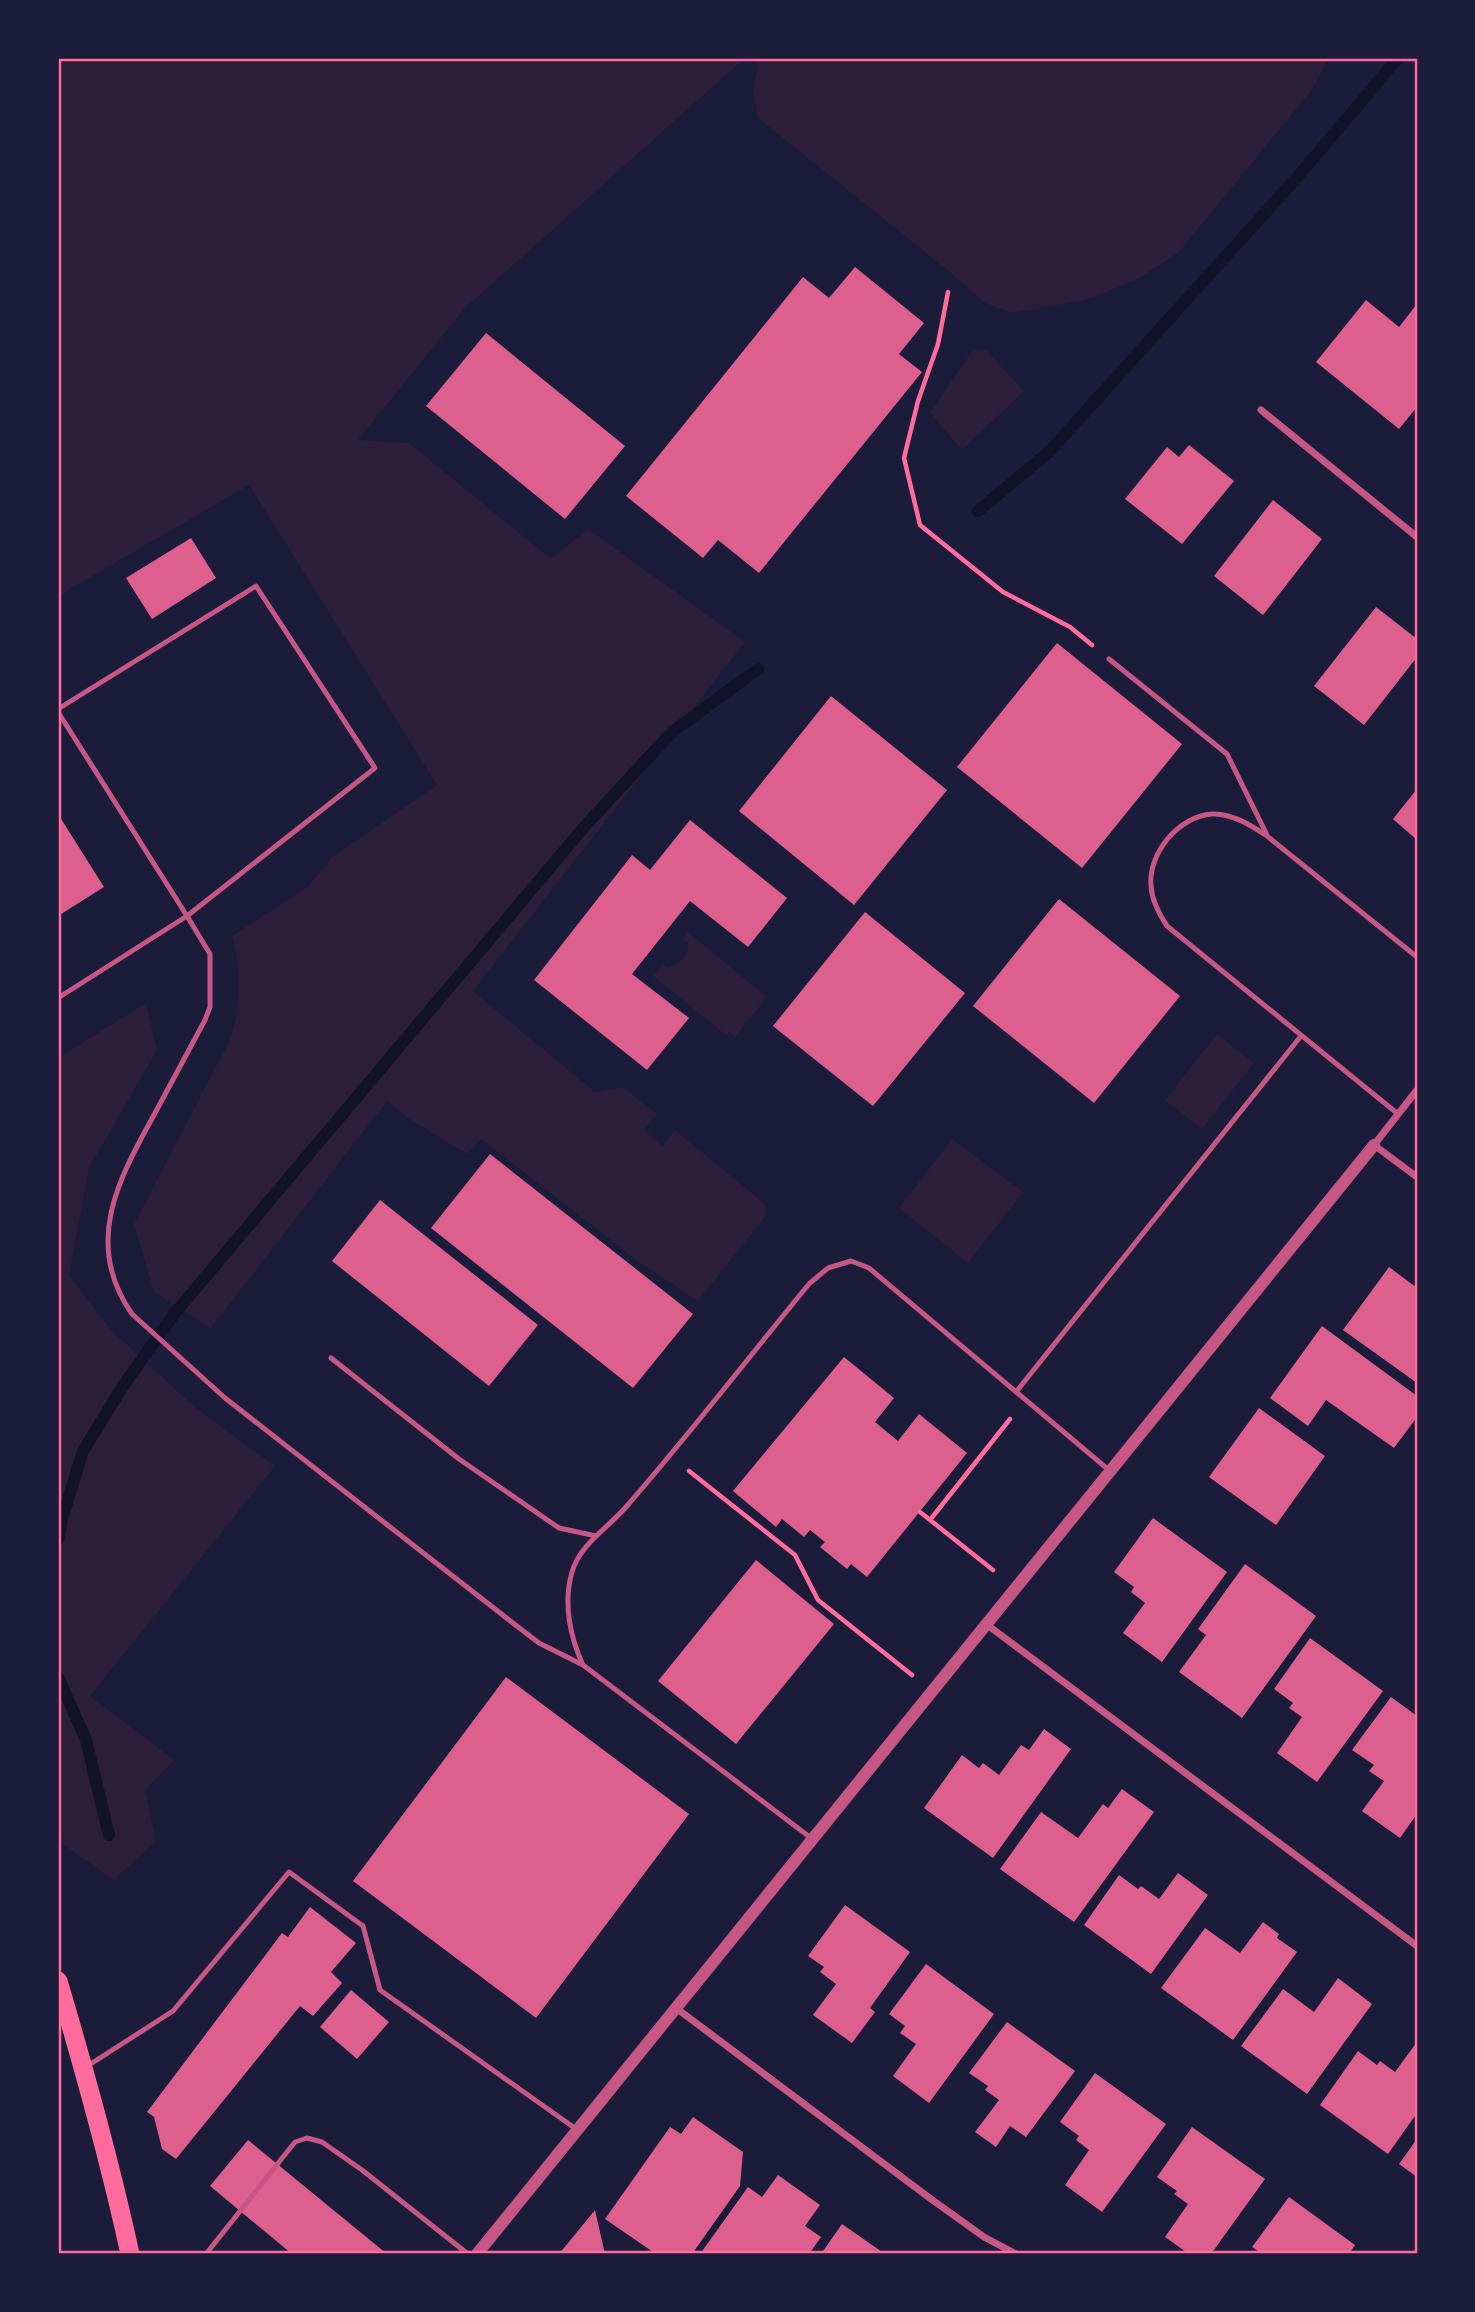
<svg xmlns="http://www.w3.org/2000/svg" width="1475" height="2312" viewBox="0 0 1475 2312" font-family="'Libre Baskerville',serif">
	<rect width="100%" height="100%" fill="#1b1b3a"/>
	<!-- green -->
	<path fill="#2a1e3b" d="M58,58H745L466,307L358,440L409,443L551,559L588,529L745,642L473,991L595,1092L623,1087L657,1114L644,1130L662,1146L675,1130L766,1205L765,1217L698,1301L639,1262L481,1139L467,1154L408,1118L387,1101L211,1328L154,1292L134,1224L231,1038C241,1003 241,971 232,936L309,886L332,857L437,785L249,485L58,596Z
		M762,58H1329L1311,91L1178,253L1136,280L1086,300L1012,313L985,303L946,269L758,118L753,91L759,61Z
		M986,350L1024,391L962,450L930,413L972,351Z
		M688,932L767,997L735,1037L729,1032L726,1035L653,976L663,964L668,967C680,964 689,957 688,943L683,939Z
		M146,1003L157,1050L89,1168L69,1276L113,1332L196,1408L275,1466L90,1696L174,1760L145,1790L156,1841L114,1880L64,1845L58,1825V1058Z
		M1217,1034L1254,1063L1202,1129L1165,1100Z
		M952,1139L1023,1192L968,1263L899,1208Z"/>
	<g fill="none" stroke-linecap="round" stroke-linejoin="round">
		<!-- stream -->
		<path stroke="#12122b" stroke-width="12" d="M978,511L1049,452L1300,174L1398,58
			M58,1540L62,1519L83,1451L123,1386L175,1313L585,826L672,732L758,669
			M58,1677L86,1740L109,1835"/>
	</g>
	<!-- building -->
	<path fill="#dd5f8e" d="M855,267L924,323L899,354L922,372L759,573L718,540L703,558L626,496L803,277L829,298Z
		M1366,300L1399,327L1417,304V407L1399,429L1316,362Z
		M486,333L625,446L565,519L426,406Z
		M1189,445L1234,481L1182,544L1125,499L1167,447L1179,457Z
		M1273,500L1322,539L1263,615L1214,576Z
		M191,538L216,578L152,619L126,578Z
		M1376,607L1417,639V657L1364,725L1314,686Z
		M1057,643L1182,744L1082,868L957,767Z
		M831,696L947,790L854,905L739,811Z
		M1417,789V840L1393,819Z
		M58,814L104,887L58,916Z
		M690,820L787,898L748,947L690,901L632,974L689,1018L647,1070L534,980L632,855L650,870Z
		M1059,899L1180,996L1094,1103L973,1006Z
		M865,912L965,993L873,1106L773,1026Z
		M490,1154L693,1314L633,1388L431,1228Z
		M380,1200L538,1325L489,1386L332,1261Z
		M1389,1267L1417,1288V1383L1343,1330Z
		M1322,1326L1417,1396V1417L1394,1448L1326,1400L1308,1426L1270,1398Z
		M844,1357L894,1398L875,1422L898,1441L919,1414L967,1453L867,1577L851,1564L847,1569L820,1547L825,1542L810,1530L804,1537L782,1519L776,1527L733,1491Z
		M1259,1408L1325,1456L1276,1525L1209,1477Z
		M1153,1518L1227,1572L1162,1662L1123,1633L1145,1603L1131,1592L1134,1587L1114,1572Z
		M756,1560L834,1624L736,1744L658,1681Z
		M1245,1564L1316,1616L1242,1718L1179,1672L1206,1635L1198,1629Z
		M1310,1638L1383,1691L1317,1782L1277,1753L1302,1717L1289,1708L1293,1703L1274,1689Z
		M506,1677L689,1814L536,2018L353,1881Z
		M1391,1697L1417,1716V1814L1400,1838L1362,1811L1384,1781L1369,1771L1374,1765L1352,1750Z
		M1044,1729L1071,1749L993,1858L924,1808L962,1755L979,1768L983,1763L999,1775L1021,1745L1029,1750Z
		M1122,1789L1154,1812L1074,1922L1000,1869L1041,1812L1078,1838L1103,1804L1108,1808Z
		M1178,1873L1208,1895L1151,1974L1084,1925L1119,1875L1138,1889L1141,1886L1159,1899Z
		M845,1905L910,1952L870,2008L875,2012L852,2043L813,2015L836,1984L820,1972L824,1967L808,1956Z
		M310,1907L356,1943L331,1972L342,1983L313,2016L300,2006L176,2159L162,2149L154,2117L147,2112L282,1933L288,1937Z
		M1263,1922L1279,1934L1277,1938L1297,1952L1233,2040L1161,1988L1205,1928L1240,1953Z
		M926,1964L994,2014L929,2103L893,2076L916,2044L900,2033L905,2026L889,2014Z
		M1338,1978L1372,2004L1307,2094L1241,2046L1283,1989L1314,2012Z
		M351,1990L389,2022L357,2059L320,2027Z
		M1007,2022L1075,2071L1026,2137L1010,2126L996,2147L975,2132L999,2100L985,2090L988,2086L969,2073Z
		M1417,2042V2113L1388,2154L1320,2105L1358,2051L1377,2065L1380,2061L1395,2072Z
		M1095,2073L1166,2124L1102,2212L1065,2185L1089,2150L1076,2140L1079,2136L1060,2122Z
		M693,2117L743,2152L740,2186L692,2254H656L605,2219L670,2127L681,2134Z
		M1192,2127L1265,2179L1211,2254H1189L1165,2237L1188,2204L1174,2194L1177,2191L1157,2177Z
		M1417,2139V2177L1399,2164Z
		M248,2140L387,2254H292L210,2186Z
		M778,2175L820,2205L805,2226L821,2237L809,2254H700L748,2187L762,2197Z
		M1289,2197L1355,2245L1349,2254H1262L1252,2247Z
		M595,2210L605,2254H559Z
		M842,2224L885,2254H821Z"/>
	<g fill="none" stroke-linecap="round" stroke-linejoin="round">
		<!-- path -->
		<path stroke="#ff6b9d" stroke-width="4.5" d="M948,292L938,344L918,401L904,458L920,525L1003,592L1070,627L1092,645
			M689,1471L795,1555L818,1600L912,1675
			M920,1512L993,1570
			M930,1520L1010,1419"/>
		<!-- service -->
		<path stroke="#c65784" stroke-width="5" d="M1109,659L1227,754L1267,835
			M58,709L256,586L375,768L187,916L58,712
			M58,998L187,916L210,954V1007L205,1020C188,1052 171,1083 154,1115C118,1180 83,1244 132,1314L225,1398L509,1620L539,1643L583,1665L811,1838
			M1398,1114L1167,926C1159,914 1152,901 1151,886C1148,853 1179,816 1212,814C1232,813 1252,826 1267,836L1417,957
			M331,1358L459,1459L559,1528L596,1536
			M1016,1392L1301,1036
			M583,1665C570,1637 563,1603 572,1572C580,1544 608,1528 626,1507C689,1435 748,1358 809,1284L828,1268L851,1261L869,1268L1110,1471
			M86,2067L173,2011L289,1872L363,1926L380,1990L576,2129
			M206,2254L295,2142L307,2138L322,2142L362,2170L468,2254"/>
		<!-- minor -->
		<path stroke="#c65784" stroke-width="7" d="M1261,410L1417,537
			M1417,1090L1374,1145L1417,1177
			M986,1624L1417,1946
			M676,2008L931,2199L984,2237L1016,2254"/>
		<!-- tertiary -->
		<path stroke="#c65784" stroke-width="12" d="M477,2254L1374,1145"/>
		<!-- trunk -->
		<path stroke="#ff6b9d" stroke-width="19" d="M58,1981C85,2072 110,2162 130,2254"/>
	</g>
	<!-- border -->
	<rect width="1475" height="2312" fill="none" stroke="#1b1b3a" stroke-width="119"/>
	<rect x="60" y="60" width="1356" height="2192" fill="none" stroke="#ff6b9d" stroke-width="2.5"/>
</svg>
